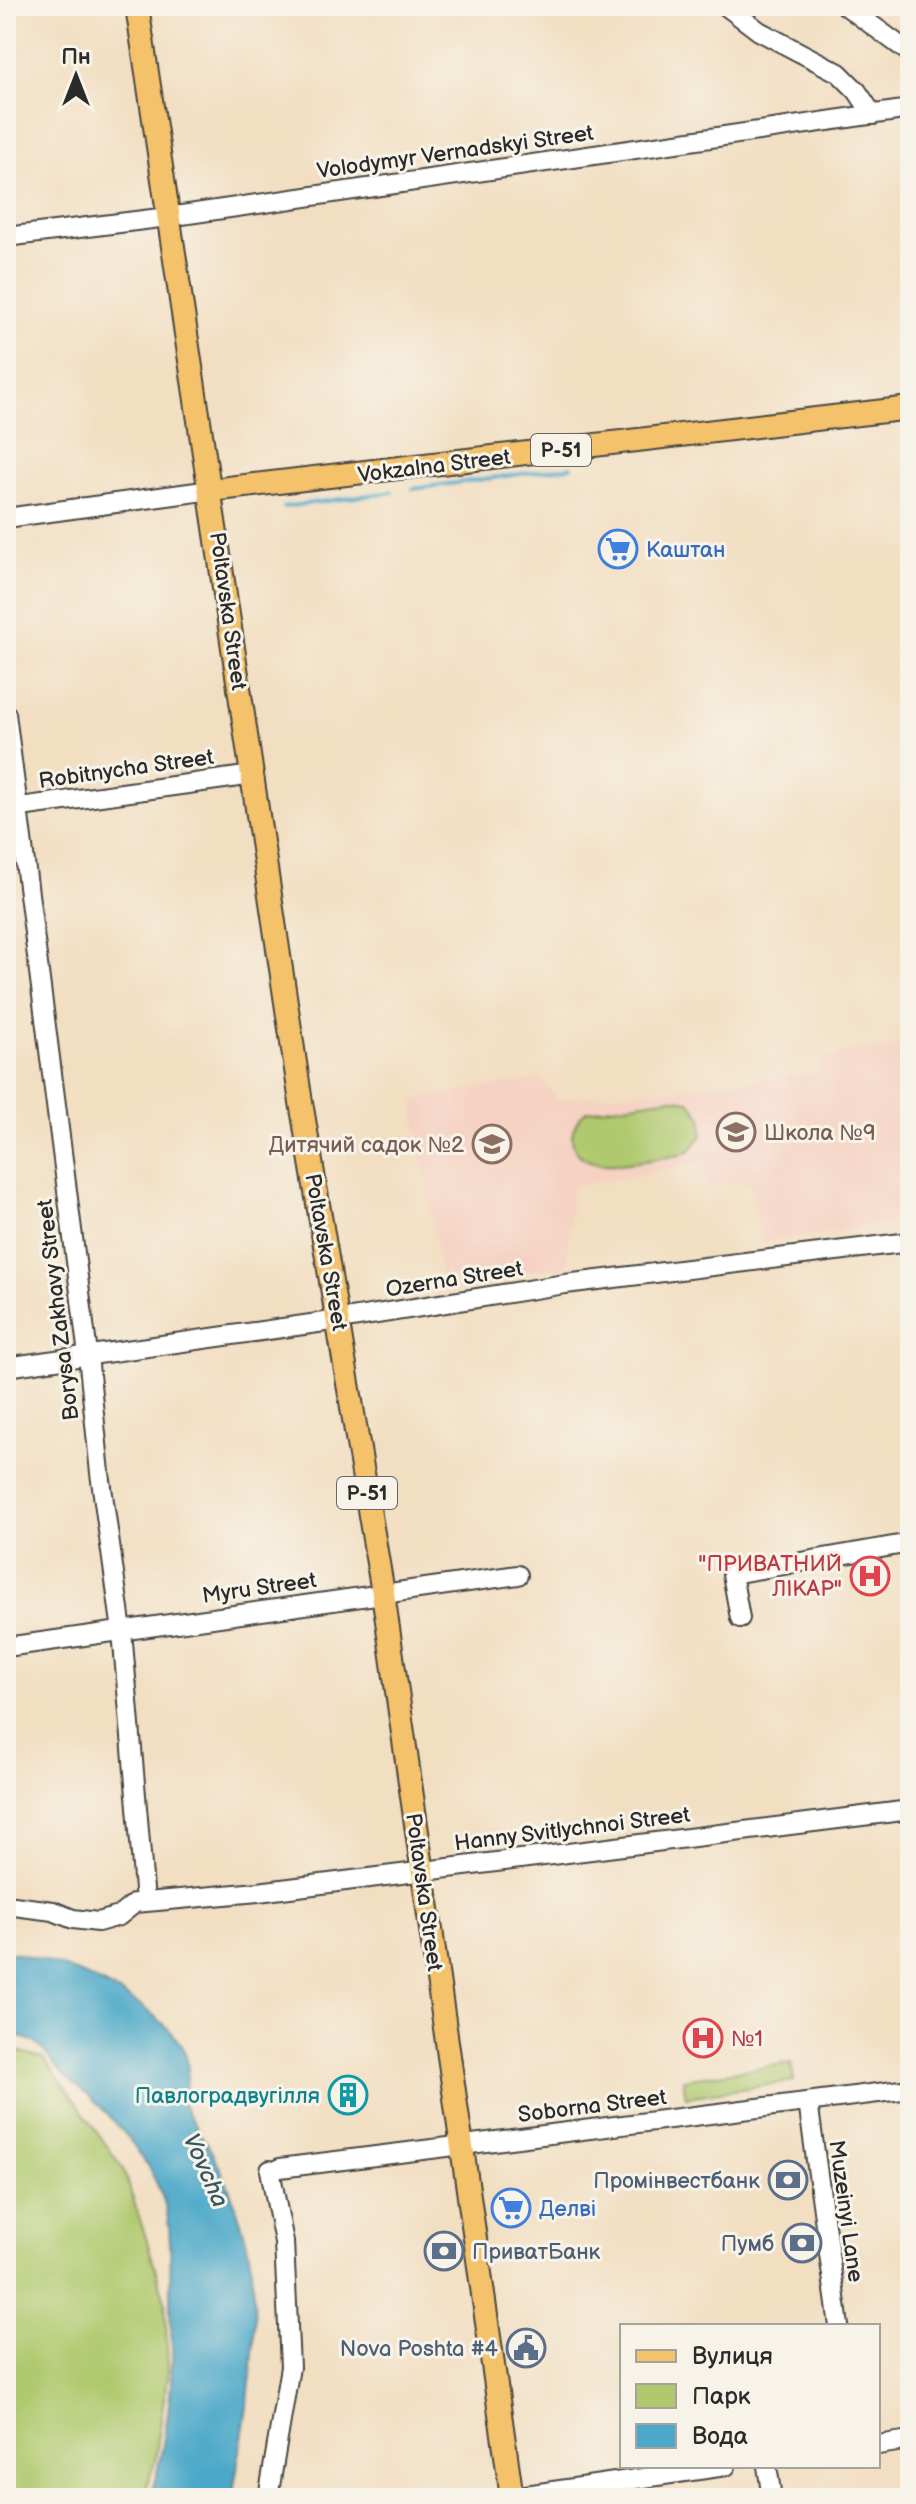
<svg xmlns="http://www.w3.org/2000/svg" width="916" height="2504" viewBox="0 0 916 2504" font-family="'Balsamiq Sans',sans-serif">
	<rect width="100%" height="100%" fill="#f7f3e8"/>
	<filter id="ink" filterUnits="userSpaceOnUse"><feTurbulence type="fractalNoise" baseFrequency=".0125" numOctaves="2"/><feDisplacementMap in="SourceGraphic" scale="16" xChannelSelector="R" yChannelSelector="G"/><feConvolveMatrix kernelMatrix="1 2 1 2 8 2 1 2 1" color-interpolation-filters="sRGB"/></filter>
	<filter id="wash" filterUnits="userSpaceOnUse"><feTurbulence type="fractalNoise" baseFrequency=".006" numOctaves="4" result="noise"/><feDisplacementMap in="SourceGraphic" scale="32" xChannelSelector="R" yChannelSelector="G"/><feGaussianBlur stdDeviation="1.8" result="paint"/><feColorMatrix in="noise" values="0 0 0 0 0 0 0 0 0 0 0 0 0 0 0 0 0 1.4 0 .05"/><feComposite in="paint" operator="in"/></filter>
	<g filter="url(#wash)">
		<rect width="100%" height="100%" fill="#f2dec1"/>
		<!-- built -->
		<path fill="#f5d2c2" d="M910,1043V1220L761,1243L749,1182L706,1188L701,1163L572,1187L567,1267L441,1280L413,1099L541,1078L558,1100L820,1073L819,1057Z"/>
		<!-- green -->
		<path fill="#b0c96e" stroke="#6e7a4c" stroke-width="2" d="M670,1098L689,1101L702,1117V1136L689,1151L680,1155C653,1158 575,1182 572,1138C572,1126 578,1118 586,1111Z
			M6,2048L43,2058L77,2103L123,2169L146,2238L165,2301L168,2370L155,2461L143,2498H6Z
			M791,2063L794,2081L686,2097L683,2079Z"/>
		<!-- water -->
		<path fill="#4ba8c9" stroke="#3b6a7a" stroke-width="2" d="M6,1951C58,1961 160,2000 184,2051C192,2068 185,2087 183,2105C192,2124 205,2139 215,2158C226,2178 235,2203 242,2226C269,2309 246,2413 232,2498H150C163,2454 170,2411 172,2366C173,2346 170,2325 170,2305C170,2276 172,2248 168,2219C160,2168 112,2113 72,2082C42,2059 51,2041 6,2033Z"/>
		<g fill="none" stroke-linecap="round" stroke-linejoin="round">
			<!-- stream -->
			<path stroke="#4ba8c9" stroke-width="4" d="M413,489L571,467
				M284,507L392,492"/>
		</g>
	</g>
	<g filter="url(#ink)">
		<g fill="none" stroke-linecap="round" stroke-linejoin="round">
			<!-- minor casing -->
			<g stroke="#494642" stroke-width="22">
				<path id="minor" d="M726,6L759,31L839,73L857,91L873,115
					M846,6L910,53
					M6,237L168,217L910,109
					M6,518L211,490
					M6,714L88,1355L100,1473L122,1631L145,1901
					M6,809L253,775
					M6,1367L339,1320L565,1284L910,1242
					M740,1618L732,1574L910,1543
					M6,1647L518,1575
					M6,1905L53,1911L73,1919L98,1922L119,1916L135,1903L258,1892L910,1810
					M808,2102L839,2326
					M280,2168L910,2089
					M878,2445L910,2440
					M767,2466L772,2498
					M268,2498L290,2367L284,2242L270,2170
					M505,2498L726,2466"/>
			</g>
			<!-- major casing -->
			<g stroke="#494642" stroke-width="26">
				<path id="major" d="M137,6L300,1096L383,1593L512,2498
					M211,490L910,408"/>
			</g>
			<!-- minor -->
			<use href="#minor" stroke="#fff" stroke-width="18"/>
			<!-- major -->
			<use href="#major" stroke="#f4c26a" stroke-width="22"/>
		</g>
	</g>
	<!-- icons -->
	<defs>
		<g id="supermarket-ring" transform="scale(2)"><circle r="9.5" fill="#f7f3e8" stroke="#3f7fe0" stroke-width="1.5"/><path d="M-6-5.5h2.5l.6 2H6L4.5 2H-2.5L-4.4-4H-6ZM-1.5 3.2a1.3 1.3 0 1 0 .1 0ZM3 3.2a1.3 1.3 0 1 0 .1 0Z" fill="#3f7fe0"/></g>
		<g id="school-ring" transform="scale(2)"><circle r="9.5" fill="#f7f3e8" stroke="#8d6e63" stroke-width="1.5"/><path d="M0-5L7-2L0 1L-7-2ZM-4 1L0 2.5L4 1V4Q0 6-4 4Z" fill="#8d6e63"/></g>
		<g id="hospital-ring" transform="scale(2)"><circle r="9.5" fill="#f7f3e8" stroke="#e0444e" stroke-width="1.5"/><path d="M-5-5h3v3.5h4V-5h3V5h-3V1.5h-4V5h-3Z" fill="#e0444e"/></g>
		<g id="building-ring" transform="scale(2)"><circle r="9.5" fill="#f7f3e8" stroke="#0f9aa8" stroke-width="1.5"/><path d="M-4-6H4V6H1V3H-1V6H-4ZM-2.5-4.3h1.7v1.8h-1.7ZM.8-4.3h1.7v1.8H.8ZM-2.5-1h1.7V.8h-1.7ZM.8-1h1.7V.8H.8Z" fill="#0f9aa8"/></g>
		<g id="bank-ring" transform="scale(2)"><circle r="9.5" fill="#f7f3e8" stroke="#5c6f8a" stroke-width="1.5"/><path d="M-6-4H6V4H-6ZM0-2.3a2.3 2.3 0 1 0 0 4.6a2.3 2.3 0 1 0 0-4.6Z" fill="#5c6f8a"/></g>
		<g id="civic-ring" transform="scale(2)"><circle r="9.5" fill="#f7f3e8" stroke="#5c6f8a" stroke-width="1.5"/><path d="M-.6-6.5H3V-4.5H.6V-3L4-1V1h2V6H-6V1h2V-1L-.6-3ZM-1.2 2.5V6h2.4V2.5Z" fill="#5c6f8a"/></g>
	</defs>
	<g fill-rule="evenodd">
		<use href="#supermarket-ring" x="618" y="549"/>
		<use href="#school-ring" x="736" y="1132"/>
		<use href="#school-ring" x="492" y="1144"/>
		<use href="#hospital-ring" x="870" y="1576"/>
		<use href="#hospital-ring" x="703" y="2038"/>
		<use href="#building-ring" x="348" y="2095"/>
		<use href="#bank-ring" x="788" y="2180"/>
		<use href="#supermarket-ring" x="511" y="2208"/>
		<use href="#bank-ring" x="802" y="2243"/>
		<use href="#bank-ring" x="444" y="2251"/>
		<use href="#civic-ring" x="526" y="2348"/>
	</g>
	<g text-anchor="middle" stroke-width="6" stroke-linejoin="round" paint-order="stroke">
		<!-- shield labels -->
		<g fill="#f7f3e8" stroke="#686764" stroke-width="2">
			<rect x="531" y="434" width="60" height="32" rx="6"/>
			<rect x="337" y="1477" width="60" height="32" rx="6"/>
		</g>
		<g font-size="20" font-weight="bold" fill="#2b2b2b">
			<text x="561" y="457">Р-51</text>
			<text x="367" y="1500">Р-51</text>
		</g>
		<!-- street labels -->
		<g font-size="22" fill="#2b2b2b" stroke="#f7f3e8">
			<text transform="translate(455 151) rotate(-8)" y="8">Volodymyr Vernadskyi Street</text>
			<text transform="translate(434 465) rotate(-7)" y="8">Vokzalna Street</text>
			<text transform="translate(229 611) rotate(82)" y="8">Poltavska Street</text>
			<text transform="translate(126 768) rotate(-8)" y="8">Robitnycha Street</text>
			<text transform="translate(327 1252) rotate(80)" y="8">Poltavska Street</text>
			<text transform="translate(454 1278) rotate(-9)" y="8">Ozerna Street</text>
			<text transform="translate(57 1310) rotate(-97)" y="8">Borysa Zakhavy Street</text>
			<text transform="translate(259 1587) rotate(-8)" y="8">Myru Street</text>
			<text transform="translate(572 1828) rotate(-7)" y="8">Hanny Svitlychnoi Street</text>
			<text transform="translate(425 1892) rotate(82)" y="8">Poltavska Street</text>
			<text transform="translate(592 2105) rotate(-7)" y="8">Soborna Street</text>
			<text transform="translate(847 2211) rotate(82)" y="8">Muzeinyi Lane</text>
		</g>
		<!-- shop labels -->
		<g font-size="22" fill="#366cbe" stroke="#f7f3e8" text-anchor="start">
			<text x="646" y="557">Каштан</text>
			<text x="539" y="2216">Делві</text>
		</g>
		<!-- education labels -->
		<g font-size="22" fill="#785e54" stroke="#f7f3e8" text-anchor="start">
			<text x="764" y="1140">Школа №9</text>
			<text x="464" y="1152" text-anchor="end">Дитячий садок №2</text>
		</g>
		<!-- health labels -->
		<g font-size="22" fill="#be3a42" stroke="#f7f3e8" text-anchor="end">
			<text x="842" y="1571">"ПРИВАТНИЙ<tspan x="842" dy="25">ЛІКАР"</tspan></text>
			<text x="731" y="2046" text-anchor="start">№1</text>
		</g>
		<!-- culture labels -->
		<g font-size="22" fill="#0d838f" stroke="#f7f3e8" text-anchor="end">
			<text x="320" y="2103">Павлоградвугілля</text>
		</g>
		<!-- service labels -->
		<g font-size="22" fill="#4e5e75" stroke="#f7f3e8" text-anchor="end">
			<text x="760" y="2188">Промінвестбанк</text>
			<text x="774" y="2251">Пумб</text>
			<text x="472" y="2259" text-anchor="start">ПриватБанк</text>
			<text x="498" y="2356">Nova Poshta #4</text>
		</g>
		<!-- water labels -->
		<g font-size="24" font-style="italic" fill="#365762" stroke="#f7f3e8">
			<text transform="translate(206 2170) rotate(66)" y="8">Vovcha</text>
		</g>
	</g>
	<!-- margin -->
	<rect width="916" height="2504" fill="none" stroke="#f7f3e8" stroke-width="32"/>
	<!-- legend -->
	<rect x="620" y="2324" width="260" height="144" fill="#f7f3e8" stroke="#a5a39c" stroke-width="2"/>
	<rect x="636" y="2350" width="40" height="12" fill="#f4c26a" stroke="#a5a39c" stroke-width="2"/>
	<text x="692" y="2364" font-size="24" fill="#2b2b2b">Вулиця</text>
	<rect x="636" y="2384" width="40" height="24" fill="#b0c96e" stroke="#a5a39c" stroke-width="2"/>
	<text x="692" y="2404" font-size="24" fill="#2b2b2b">Парк</text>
	<rect x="636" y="2424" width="40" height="24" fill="#4ba8c9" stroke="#a5a39c" stroke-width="2"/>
	<text x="692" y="2444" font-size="24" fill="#2b2b2b">Вода</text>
	<!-- north arrow -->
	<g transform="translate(76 76)" stroke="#f7f3e8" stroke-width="6" paint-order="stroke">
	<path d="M0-6L14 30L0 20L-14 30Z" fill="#2b2b2b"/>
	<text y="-12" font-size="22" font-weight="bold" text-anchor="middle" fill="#2b2b2b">Пн</text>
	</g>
</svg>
